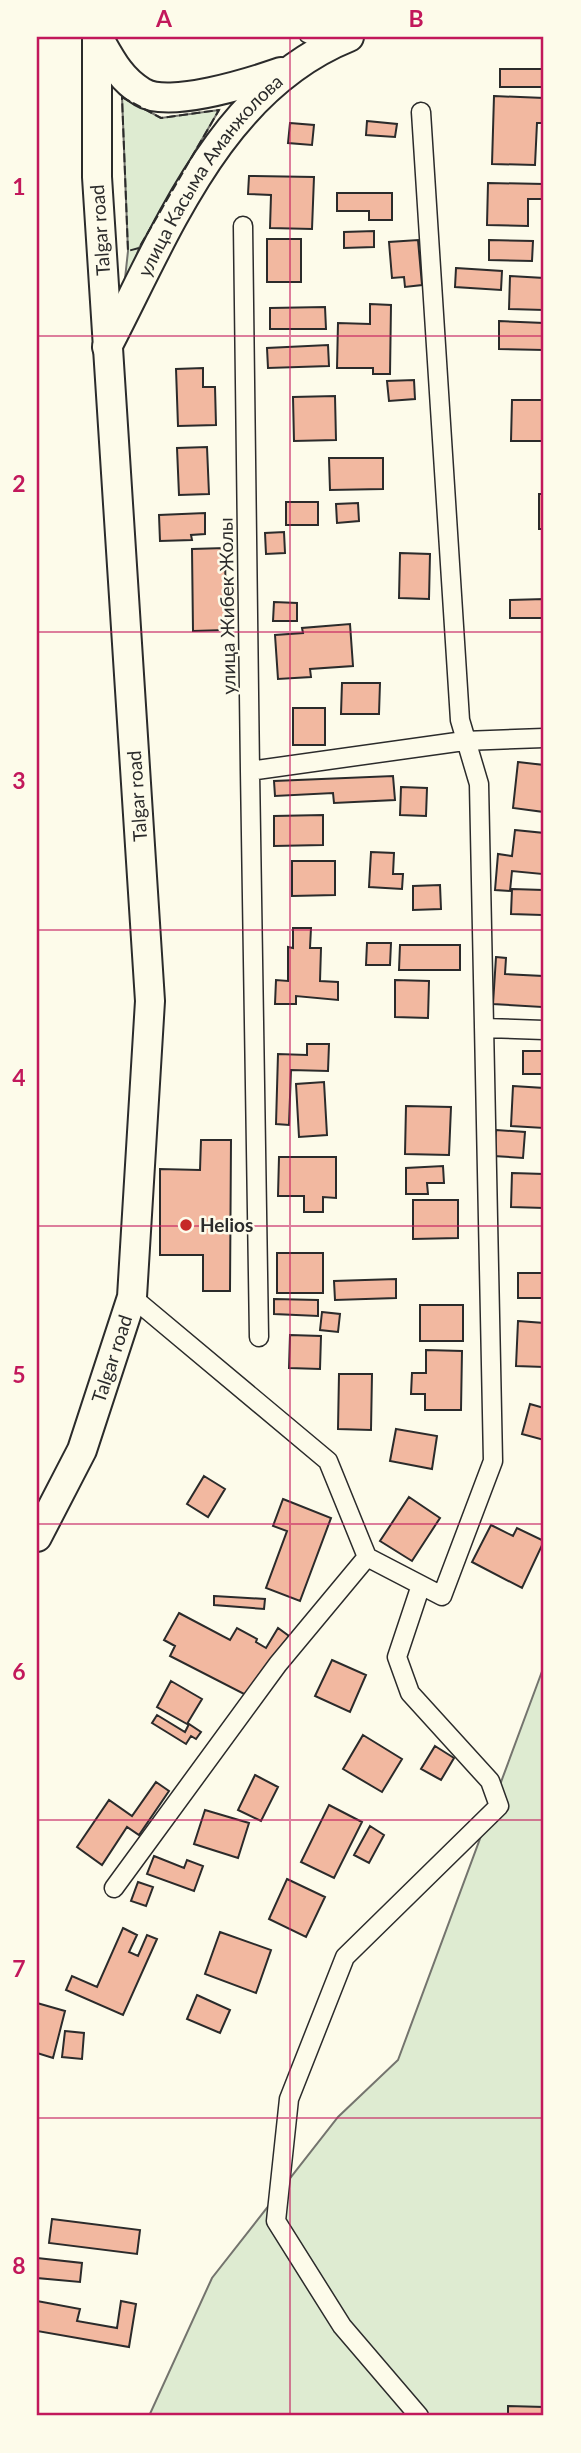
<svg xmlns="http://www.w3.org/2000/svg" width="581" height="2453" viewBox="0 0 581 2453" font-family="Lato,sans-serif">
	<rect width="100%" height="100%" fill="#fdfbea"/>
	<!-- green -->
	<path fill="#deebd1" stroke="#74746e" stroke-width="2" d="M122,97L161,118L219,110L139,248L123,297L128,251Z
		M544,1666V2416H149L212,2278L338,2117L398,2060Z"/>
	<!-- building -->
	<path fill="#f2b8a0" stroke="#2b2b2b" stroke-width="2" d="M500,69H544V87H500Z
		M494,96L544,98V123H537L535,165L492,164Z
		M367,121L397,124L395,137L366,135Z
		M290,123L314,125L312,145L288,143Z
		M249,176L314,177L312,229L270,228L271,195L248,194Z
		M488,183L544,184V199H528V226L487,225Z
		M337,193H392V220H369V211H337Z
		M374,231V247L344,248V232Z
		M267,239H301V282H267Z
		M418,240L422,285L405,287L404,277L392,278L389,242Z
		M489,240L533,241L532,261L489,260Z
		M456,268L502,271L501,290L455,287Z
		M510,276L544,278V310L509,309Z
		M370,304L391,305L390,374H373V368H337L338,323L370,324Z
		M325,307L326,329H270V308Z
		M499,321L544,323V350L499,349Z
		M328,345L329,366L268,368L267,348Z
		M203,368V387H215L216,425L178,426L176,369Z
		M414,380L415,399L389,401L387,381Z
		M335,396L336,440L294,441L293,397Z
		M512,400H544V441H511Z
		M207,447L209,494L179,495L177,448Z
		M329,458H383V489L330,490Z
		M539,494H544V529H539Z
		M286,502H318V525H286Z
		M358,503L359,521L337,523L336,504Z
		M205,513V534L191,535L192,540L160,541L159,515Z
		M284,532L285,553L266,554L265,533Z
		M225,548L226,630L193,631L192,549Z
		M400,553L430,554L429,599L399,598Z
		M544,599V618H510V600Z
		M274,602L297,603V621H273Z
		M350,624L353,666L310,669L311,677L278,679L275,635L303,633L302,628Z
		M342,683H380L379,714H341Z
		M293,708H325V745H293Z
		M518,762L544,765V812L513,808Z
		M393,776L395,800L334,803L333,793L275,796L274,781Z
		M401,787L427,788L426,816L400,815Z
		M323,815V845L274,846V816Z
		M515,830L544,833L542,874L512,871L510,891L495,890L498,854L512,856Z
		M371,852L394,853L393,874H403L402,889L369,887Z
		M292,861H335V895L292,896Z
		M440,885L441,909L413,910V886Z
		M512,889L543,890L542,915L511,914Z
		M293,928H311L310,948H321L320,981L338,982V1000L296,996V1004H275L276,980L288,981V947L293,948Z
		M367,943H391L390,965H366Z
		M400,945H460V970H399Z
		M496,957L506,958L505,974L543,976L542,1007L493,1004Z
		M395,980L429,981L428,1018L395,1017Z
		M307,1044H329L328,1071L291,1070L289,1125L276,1124L278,1054L307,1055Z
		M523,1051H544V1074H523Z
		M324,1082L327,1135L299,1137L296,1084Z
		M513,1086L544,1088V1128L511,1126Z
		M406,1106L451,1107L449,1155L405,1154Z
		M496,1130L525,1132L523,1158L494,1156Z
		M201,1140H231L230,1291H203V1255H160V1169L200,1170Z
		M279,1157H336V1198L323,1197V1212H304V1196H278Z
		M443,1166L444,1183H427L428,1194H406V1168Z
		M512,1173L544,1174V1208L511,1207Z
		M413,1200H458V1238L413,1239Z
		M277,1253H323V1293H277Z
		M518,1273H544V1298H518Z
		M396,1279V1298L335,1300L334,1281Z
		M274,1299L318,1300V1316L274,1314Z
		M420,1305H463V1341H420Z
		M322,1312L340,1314L338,1332L320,1330Z
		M518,1321L544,1323V1367L516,1366Z
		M290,1335L321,1336L320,1369L289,1368Z
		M426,1350L462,1351L461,1410H425V1394H411L412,1373H426Z
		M339,1374H372L371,1430L338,1429Z
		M530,1404L544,1408V1440L522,1434Z
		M396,1429L437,1436L432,1469L390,1461Z
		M204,1476L225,1489L208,1517L187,1504Z
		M409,1497L440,1518L412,1561L380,1541Z
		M283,1499L331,1518L300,1601L266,1588L287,1531L273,1526Z
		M491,1525L513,1536L517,1528L544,1541L522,1588L472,1562Z
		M214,1596L265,1599L264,1609L214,1605Z
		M179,1613L230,1640L237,1628L257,1639L256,1642L266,1648L278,1628L289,1636L246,1695L170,1656L175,1646L164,1640Z
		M332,1660L366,1675L350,1712L315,1696Z
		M171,1681L202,1699L187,1724L157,1707Z
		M157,1715L185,1732L189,1724L201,1732L196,1739L191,1736L186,1744L152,1723Z
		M363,1735L402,1759L382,1792L343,1769Z
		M435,1746L454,1758L441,1780L421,1769Z
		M255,1775L278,1787L261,1821L238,1810Z
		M156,1782L169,1791L139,1835L127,1827L102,1865L77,1847L109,1800L132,1816Z
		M329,1805L362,1822L334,1878L301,1862Z
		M205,1810L249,1823L238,1858L194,1844Z
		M370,1826L384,1835L369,1863L354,1855Z
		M154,1856L184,1868L187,1860L203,1866L194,1891L147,1874Z
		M287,1879L325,1897L306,1937L269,1919Z
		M138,1882L153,1887L146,1906L131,1901Z
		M123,1928L137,1935L129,1952L138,1956L147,1935L157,1939L123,2015L66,1990L72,1976L97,1987Z
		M220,1932L271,1950L256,1993L205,1974Z
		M197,1995L230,2010L220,2033L187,2019Z
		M37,2003L65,2011L53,2058L37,2053Z
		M65,2031L84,2033L82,2059L62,2057Z
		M52,2219L140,2230L137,2254L49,2243Z
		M37,2258L82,2263L80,2282L37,2278Z
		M37,2301L80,2309L77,2321L117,2328L121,2301L136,2304L129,2347L37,2331Z
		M508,2406L544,2407V2416H508Z"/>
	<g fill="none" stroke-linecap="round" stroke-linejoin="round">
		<!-- lane casing -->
		<g stroke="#2b2b2b" stroke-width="12">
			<path id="lane" d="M305,37L322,45"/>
		</g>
		<!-- street casing -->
		<g stroke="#2b2b2b" stroke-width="21">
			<path id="street" d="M243,226L250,771L464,741L544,738
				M250,771L259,1337
				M484,1028L544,1030
				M367,1557L442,1596L493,1461L479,784L460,720L421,112
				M114,1888L278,1664L367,1557L328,1461L132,1297
				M419,2416L342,2326L276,2221L289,2099L345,1957L499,1806L490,1781L410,1693L397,1657L421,1585"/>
		</g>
		<!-- primary casing -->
		<g stroke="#2b2b2b" stroke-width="32">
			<g id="primary">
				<path d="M98,37C110,58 120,79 142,92C168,109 252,82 281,72"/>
				<path id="s1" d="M107,347C167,232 220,89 349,37"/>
				<path id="s2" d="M37,1537L82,1450L132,1297L150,1001L97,177V37"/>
			</g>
		</g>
		<!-- lane -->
		<use href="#lane" stroke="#fdfbea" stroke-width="9"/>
		<!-- street -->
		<use href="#street" stroke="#fdfbea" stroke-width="18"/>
		<!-- primary -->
		<use href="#primary" stroke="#fdfbea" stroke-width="28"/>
		<!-- fence -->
		<path stroke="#2b2b2b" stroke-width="2" stroke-dasharray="9 3.5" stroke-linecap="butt" d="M122,97L161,118L219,110L139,248L128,251Z"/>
	</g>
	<!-- grid -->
	<path fill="none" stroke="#c2185b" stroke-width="2" stroke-opacity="0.55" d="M290,37V2416M37,336H544M37,632H544M37,930H544M37,1226H544M37,1524H544M37,1820H544M37,2118H544"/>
	<!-- markers -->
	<circle fill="#c62828" stroke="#fdfbea" stroke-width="2.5" cx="186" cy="1225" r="7"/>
	<g text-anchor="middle" stroke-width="5" stroke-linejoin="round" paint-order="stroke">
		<!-- street labels -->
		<g font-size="19" fill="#2b2b2b" stroke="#fdfbea">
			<text dy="7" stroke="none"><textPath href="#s1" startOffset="201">улица Касыма Аманжолова</textPath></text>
			<text transform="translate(100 230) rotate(-94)" y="7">Talgar road</text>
			<text transform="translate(227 606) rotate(-91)" y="7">улица Жибек Жолы</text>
			<text transform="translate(137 796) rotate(-94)" y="7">Talgar road</text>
			<text dy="7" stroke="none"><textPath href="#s2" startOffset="194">Talgar road</textPath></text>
		</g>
		<!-- poi labels -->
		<g font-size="19" font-weight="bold" fill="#2b2b2b" stroke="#fdfbea" text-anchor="start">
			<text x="200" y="1232">Helios</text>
		</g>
	</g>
	<!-- border -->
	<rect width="581" height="2453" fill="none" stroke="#fdfbea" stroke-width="77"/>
	<rect x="38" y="38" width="504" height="2376" fill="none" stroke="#c2185b" stroke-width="2.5"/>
	<g font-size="23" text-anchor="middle" font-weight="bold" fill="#c2185b">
		<text x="164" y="27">A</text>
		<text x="416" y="27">B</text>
		<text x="19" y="195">1</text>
		<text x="19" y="492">2</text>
		<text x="19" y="789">3</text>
		<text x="19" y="1086">4</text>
		<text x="19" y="1383">5</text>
		<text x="19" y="1680">6</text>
		<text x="19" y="1977">7</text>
		<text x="19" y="2274">8</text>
	</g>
</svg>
